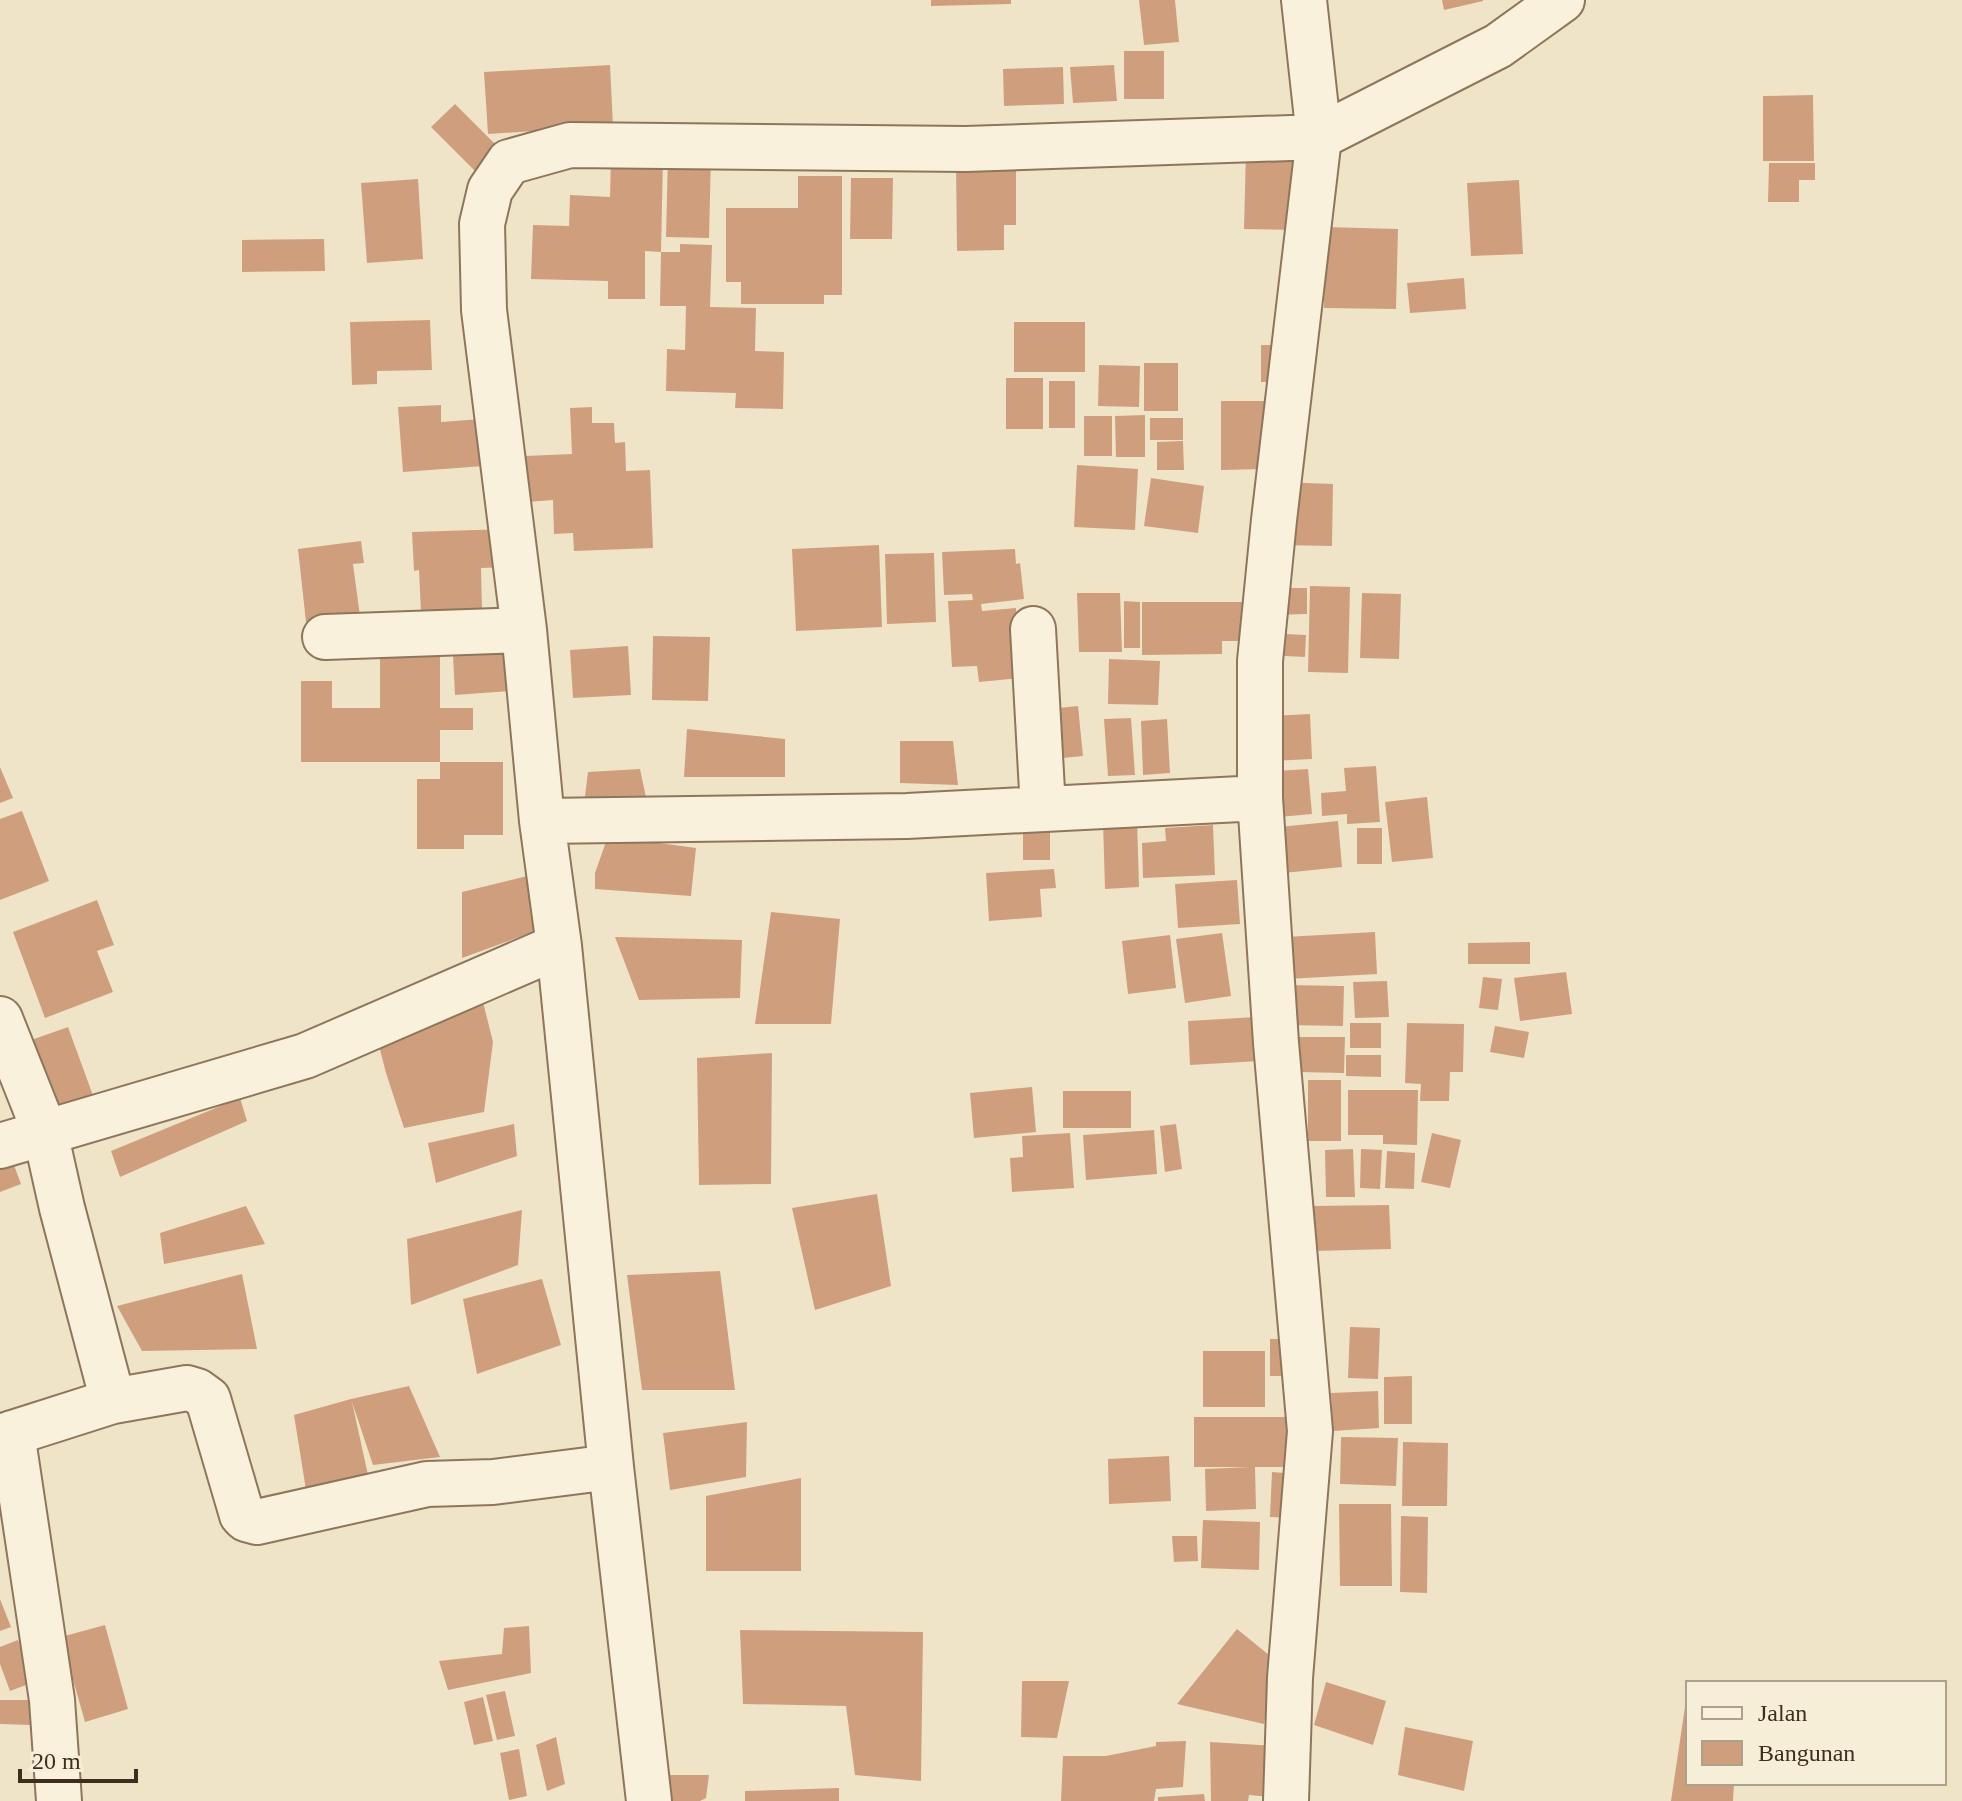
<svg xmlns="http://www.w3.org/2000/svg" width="1962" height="1801" viewBox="0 0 1962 1801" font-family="Georgia,serif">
	<rect width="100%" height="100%" fill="#f0e4c8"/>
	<!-- building -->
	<path fill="#cf9f7d" d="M931,0H1011V4L931,6Z
		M1139,0H1175L1179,42L1144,45Z
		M1442,0H1483V1L1444,10Z
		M1124,51H1164V99H1124Z
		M610,65L613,126L488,134L484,72Z
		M1114,65L1117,101L1073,103L1070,67Z
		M1063,67L1064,104L1004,106L1003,69Z
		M1813,95L1814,161H1763V96Z
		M455,104L501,150L478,174L431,127Z
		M1246,151L1299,152L1297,230L1244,229Z
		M668,154L711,155L709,238L666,237Z
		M611,157L663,158L661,252L645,251V299H608V281L531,279L533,225L569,226L570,195L610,197Z
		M1769,163H1815V180H1799V202H1768Z
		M956,165H1016V225H1004V250L957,251Z
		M798,176H842V295H824V304H741V282H726V208H798Z
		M851,178H893L892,239H850Z
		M418,179L423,259L367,263L361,183Z
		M1519,180L1523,254L1471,256L1467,183Z
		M1325,227L1398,229L1396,309L1324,308Z
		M324,239L325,271L242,272V240Z
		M680,244L712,245L710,307L756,308L755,351L784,352L783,409L735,408L736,393L666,391L667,349L685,350L686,306H660L661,252H680Z
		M1464,278L1466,309L1410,313L1407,283Z
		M430,320L432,370L377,371V384L352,385L350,322Z
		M1014,322H1085V372H1014Z
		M1261,345H1287L1280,382H1261Z
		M1144,363H1178V411H1144Z
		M1099,365L1140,366L1139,407L1098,406Z
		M1006,378H1043V429H1006Z
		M1049,381H1075V428H1049Z
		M1221,401H1264V469L1221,470Z
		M441,405V422L481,419L484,466L403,472L398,407Z
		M592,407V423H614L615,443L625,442L626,471L650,470L653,548L574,551L573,533L554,534L553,500L527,502L525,456L572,454L570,408Z
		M1145,415V457H1116L1115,416Z
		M1084,416H1112V456H1084Z
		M1150,418H1183V440H1150Z
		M1183,441L1184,470H1157V442Z
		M1077,465L1138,469L1135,530L1074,527Z
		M1151,478L1204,486L1198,533L1144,526Z
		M1280,482L1333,484L1332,546L1278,545Z
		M507,529L509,567L481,568L482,610L421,612L419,570L414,571L412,532Z
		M361,541L364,563L353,564L360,616L306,622L298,549Z
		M879,545L882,627L796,631L792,549Z
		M1015,549L1016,564L1020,563L1024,599L981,604L982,611L1016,608V615L1028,614L1022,678L979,682L977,666L952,667L948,601L973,600L972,594L944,595L942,552Z
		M934,553L936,622L887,624L885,554Z
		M1310,586L1350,587L1348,673L1308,672Z
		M1272,588H1307V614L1272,615Z
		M1077,593H1120L1122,652H1079Z
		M1362,593L1401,594L1399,659L1360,658Z
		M1124,601L1140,602V648H1124Z
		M1142,602H1246V641H1222V654L1142,655Z
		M508,633L511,691L455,695L452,636Z
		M1267,633L1306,635L1305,657L1267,655Z
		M653,636L710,637L708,701L652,700Z
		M380,641H440V708H473V730H440V762H301V681H332V708H380Z
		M628,646L631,695L573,698L570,650Z
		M1109,659L1160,661L1158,705L1108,704Z
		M1078,706L1083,756L1063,758L1058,708Z
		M1310,714L1312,759L1272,761L1270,716Z
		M1131,718L1135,775L1108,776L1104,719Z
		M1167,719L1170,773L1143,775L1141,721Z
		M687,729L785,739V777H684Z
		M900,741H953L958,785L900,783Z
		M440,762H503V835H464V849H417V779H440Z
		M1376,766L1380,822L1347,824V814L1322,816L1321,793L1346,791L1344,768Z
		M0,767L13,798L0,803Z
		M640,769L647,802L584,804L588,772Z
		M1308,769L1312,814L1279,817L1276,771Z
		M1427,797L1433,858L1392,862L1385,802Z
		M22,811L49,881L0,900V819Z
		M1137,820L1139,887L1105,889L1103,821Z
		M1338,821L1342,867L1274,874L1269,828Z
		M1023,825H1050V860H1023Z
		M1213,825L1215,875L1143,878L1142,843L1166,841L1165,828Z
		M1357,828H1382V864H1357Z
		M608,836L696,848L691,896L595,889V873Z
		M1054,869L1056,888L1040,889L1042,917L989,921L986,873Z
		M531,875L533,932L462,958V892Z
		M1237,880L1240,924L1178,928L1175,884Z
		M97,900L114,945L97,951L113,992L45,1018L13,932Z
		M771,912L840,919L831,1024H755Z
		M1375,932L1377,974L1287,979L1285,937Z
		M1222,933L1231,996L1185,1003L1176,939Z
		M1170,935L1176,988L1128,994L1122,941Z
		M615,937L742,940L740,998L639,1000Z
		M1530,942V964H1468V943Z
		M1566,972L1572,1014L1520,1021L1514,978Z
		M1483,977L1502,979L1498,1010L1479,1008Z
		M1387,981L1389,1017L1355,1018L1353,982Z
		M1285,985L1344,986L1343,1026L1285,1025Z
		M482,998L493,1042L484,1112L404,1128L386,1073L379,1046Z
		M1257,1017L1260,1061L1190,1065L1188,1021Z
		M1350,1023H1381V1048H1350Z
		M1407,1023L1464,1024L1463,1072H1450L1449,1101H1420L1421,1084L1405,1083Z
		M1495,1026L1529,1032L1524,1058L1490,1052Z
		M68,1027L95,1101L43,1119L17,1045Z
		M1298,1037H1345L1344,1073L1298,1072Z
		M772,1053L771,1184L699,1185L697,1058Z
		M1346,1055H1381V1077L1346,1076Z
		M1308,1080H1341V1141H1308Z
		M1032,1087L1036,1132L974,1138L970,1093Z
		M1348,1090H1418L1417,1145L1383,1144V1135H1348Z
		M1063,1091H1131V1128H1063Z
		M240,1098L247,1121L120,1177L111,1151Z
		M514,1124L517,1156L436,1183L428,1143Z
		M1176,1124L1182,1169L1165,1172L1160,1126Z
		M1154,1130L1157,1174L1086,1180L1083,1135Z
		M1070,1133L1074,1188L1012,1192L1010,1158L1023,1157L1022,1136Z
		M1432,1133L1461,1140L1450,1188L1421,1182Z
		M8,1149L21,1184L0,1192V1152Z
		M1353,1149L1355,1197H1326L1325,1150Z
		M1361,1149L1382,1150L1380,1189L1360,1188Z
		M1387,1151L1415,1153L1414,1189L1385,1188Z
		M877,1194L891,1286L815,1310L792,1208Z
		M1389,1205L1391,1249L1314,1251L1312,1206Z
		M246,1206L265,1244L164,1264L160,1233Z
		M522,1210L518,1265L411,1305L407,1239Z
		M720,1271L735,1390H642L627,1275Z
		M242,1274L257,1349L142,1351L117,1306Z
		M542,1279L561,1345L477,1374L463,1299Z
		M1350,1327L1380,1328L1378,1379L1348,1378Z
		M1270,1339H1290V1376H1270Z
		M1203,1351H1265V1407H1203Z
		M1412,1376V1424H1384V1377Z
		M409,1386L440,1457L373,1465L352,1402L368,1475L306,1490L294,1415L351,1399Z
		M1378,1391L1379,1428L1333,1431L1331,1393Z
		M1194,1417H1296V1467H1255L1256,1509L1206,1511L1205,1469L1249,1467H1194Z
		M747,1422L746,1477L670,1490L663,1433Z
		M1341,1437L1398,1438L1396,1486L1340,1484Z
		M1403,1442L1448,1443L1447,1506H1402Z
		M1169,1456L1171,1501L1109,1504L1108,1459Z
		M1272,1472L1297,1474L1294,1518L1270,1517Z
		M801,1478V1571H706V1496Z
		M1339,1504H1391L1392,1586H1340Z
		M1401,1516L1428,1517L1427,1593L1400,1592Z
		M1203,1520L1260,1522L1259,1570L1201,1568Z
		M1172,1536H1197L1198,1561L1174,1562Z
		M0,1599L11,1627L0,1631Z
		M105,1625L128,1709L85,1722L61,1637Z
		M529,1626L531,1673L448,1690L439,1661L502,1654L504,1628Z
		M1237,1629L1274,1659L1264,1724L1177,1704Z
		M740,1630L923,1632L921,1781L855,1775L846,1706L743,1704Z
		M18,1640L34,1682L10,1691L0,1664V1647Z
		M1022,1681H1069L1057,1738L1021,1737Z
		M1326,1682L1386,1701L1373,1745L1314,1725Z
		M505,1691L515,1736L497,1740L486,1695Z
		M483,1697L493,1741L474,1745L464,1702Z
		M0,1700H31V1725L0,1724Z
		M1686,1700H1688V1783H1734L1733,1801H1671Z
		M1405,1727L1473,1741L1464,1791L1398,1775Z
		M556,1737L565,1784L547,1791L536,1745Z
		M1186,1741L1183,1787L1156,1789L1154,1801H1061L1063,1756H1106L1156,1746V1742Z
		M1210,1742L1276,1746L1270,1797L1249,1795L1248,1801H1211Z
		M519,1749L527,1796L509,1800L500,1753Z
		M669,1775H709L706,1798L700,1801H668Z
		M839,1788V1801H745V1791Z
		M1204,1794L1205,1801H1158V1797Z"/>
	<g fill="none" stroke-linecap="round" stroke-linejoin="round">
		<!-- minor casing -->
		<g stroke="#8d765c" stroke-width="48">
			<path id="minor" d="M1033,629L1043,809
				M325,637L524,630
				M542,821L907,816L1260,798
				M0,1019L45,1132L62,1208L113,1401
				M0,1146L305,1056L559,946
				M12,1433L52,1700L59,1801
				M0,1437L113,1401L187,1388L197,1391L208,1399L242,1515L246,1519L257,1522L427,1484L493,1482L611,1467
				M649,1801L611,1467L559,946L542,821L524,630L484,310L482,224L490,190L509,162L570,145L966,149L1319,137L1498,46L1562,0
				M1286,1801L1290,1678L1310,1431L1276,1043L1260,798V661L1274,520L1319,137L1304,0"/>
		</g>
		<!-- minor -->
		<use href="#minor" stroke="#faf1dc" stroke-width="44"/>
	</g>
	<!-- legend -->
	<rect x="1686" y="1681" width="260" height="104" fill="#f7eed8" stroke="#ada18e" stroke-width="2"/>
	<rect x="1702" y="1707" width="40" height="12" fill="#faf1dc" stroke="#ada18e" stroke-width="2"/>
	<text x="1758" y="1721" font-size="24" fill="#3d2e20">Jalan</text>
	<rect x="1702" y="1741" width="40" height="24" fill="#cf9f7d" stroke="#ada18e" stroke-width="2"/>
	<text x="1758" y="1761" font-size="24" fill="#3d2e20">Bangunan</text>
	<!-- scale -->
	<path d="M20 1769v12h116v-12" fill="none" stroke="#3d2e20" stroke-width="4"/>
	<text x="32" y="1769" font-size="24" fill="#3d2e20" stroke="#f7eed8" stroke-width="6" paint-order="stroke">20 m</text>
</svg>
